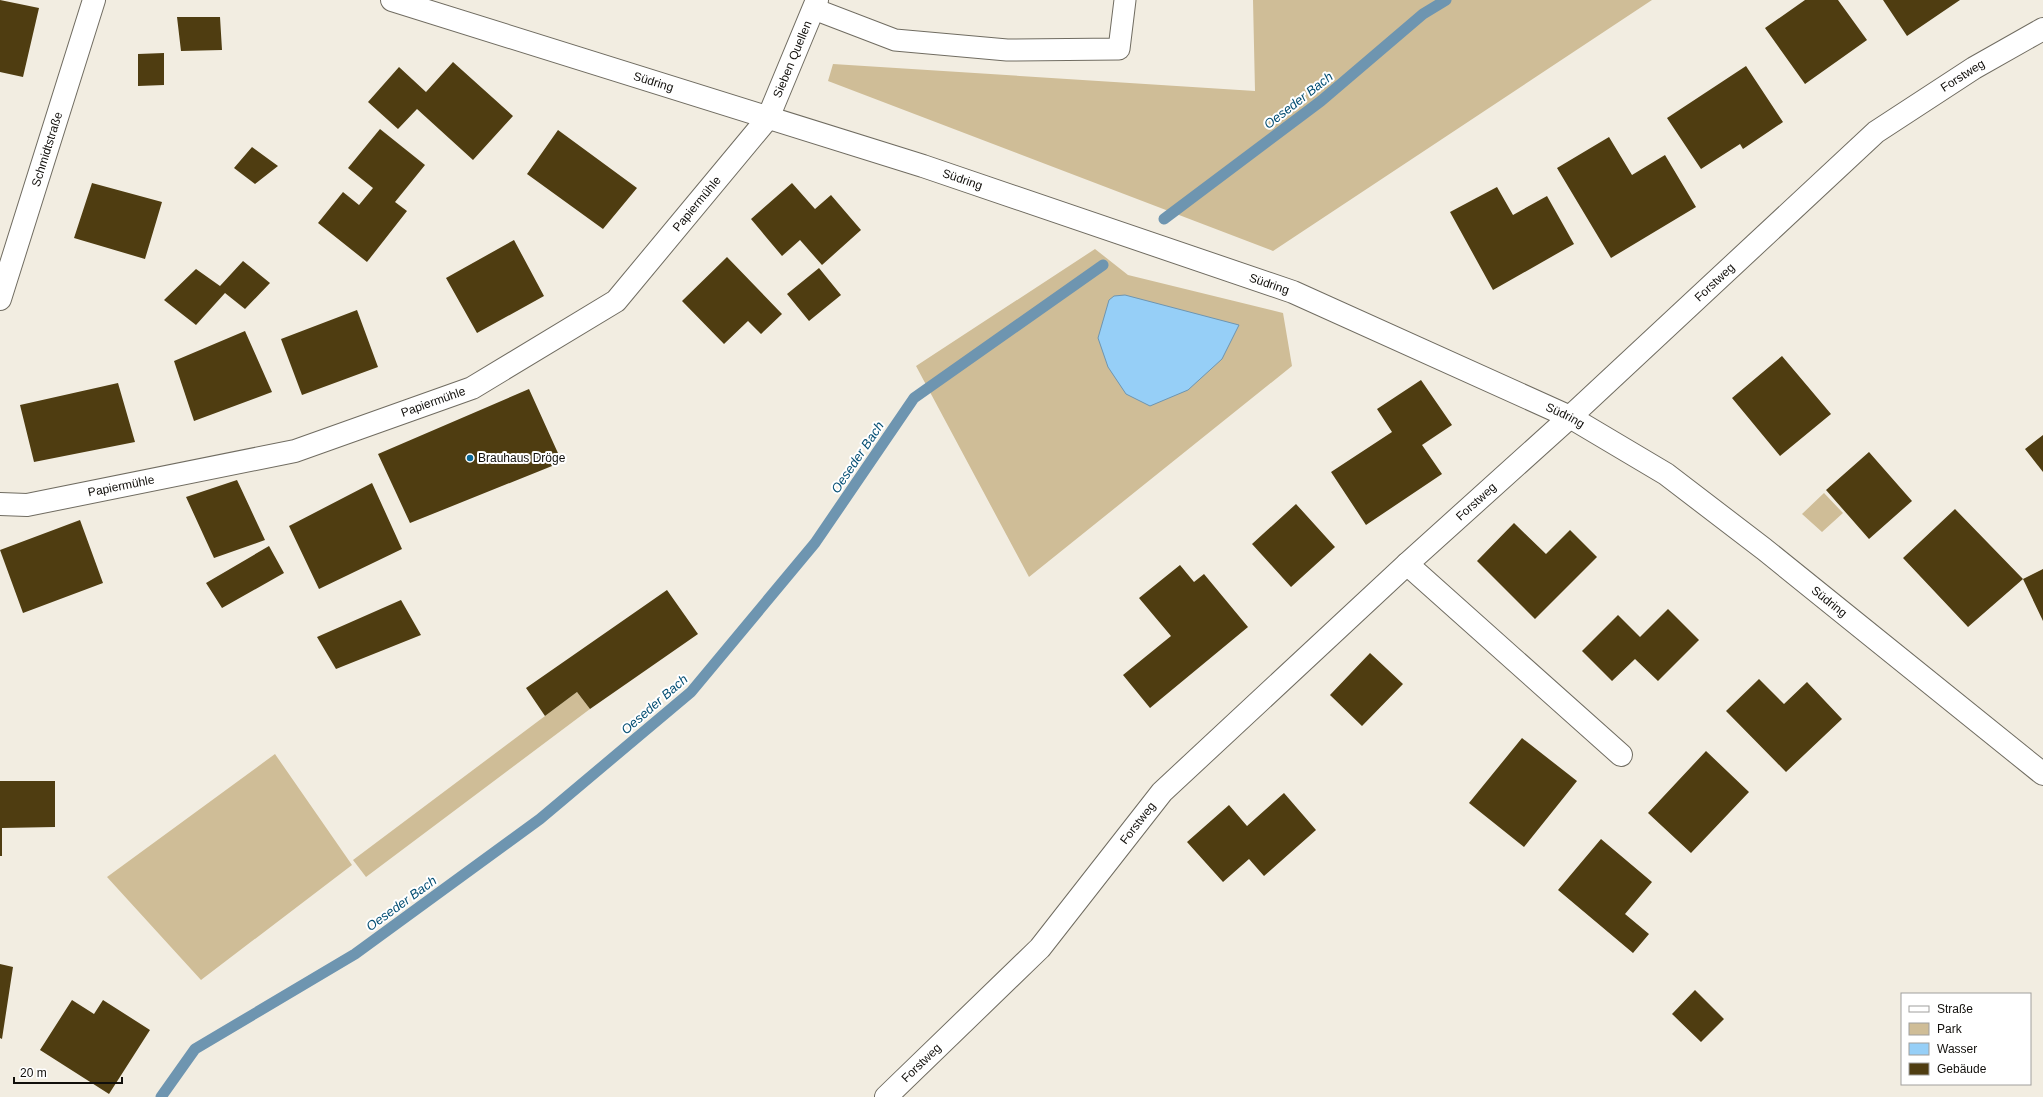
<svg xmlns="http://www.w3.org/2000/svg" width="2043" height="1097" viewBox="0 0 2043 1097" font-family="Helvetica,sans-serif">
	<rect width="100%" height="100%" fill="#f2ede1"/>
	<!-- green -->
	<path fill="#cfbd97" d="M1253,0H1652L1273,251L828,81L833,64L1255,91Z
		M1095,249L1128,275L1283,313L1292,366L1029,577L916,366Z
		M1824,493L1843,513L1822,532L1802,514Z
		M577,692L590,709L366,877L353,860Z
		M275,754L352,865L201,980L107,877Z"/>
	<!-- water -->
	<path fill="#96cff7" stroke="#6e95b0" d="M1125,295L1239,325L1222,359L1188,390L1150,406L1126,394L1108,367L1098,338L1109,300L1114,296Z"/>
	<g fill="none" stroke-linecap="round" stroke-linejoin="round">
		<!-- stream -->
		<path stroke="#6e95b0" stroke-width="11" d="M1164,219L1321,101L1423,14L1446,0
			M161,1097L195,1049L355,954L540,819L691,692L815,543L914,398L1103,265"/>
	</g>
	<!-- building -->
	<path fill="#4f3d11" d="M0,0L39,8L23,77L0,72Z
		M1805,0H1838L1867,40L1805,84L1765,28Z
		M1883,0H1960L1907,36Z
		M177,17H220L222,50L181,51Z
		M164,53V85L138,86V54Z
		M453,62L513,116L473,160L417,109L398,129L368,102L399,67L426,92Z
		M1746,66L1783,122L1743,149L1740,144L1701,169L1667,118Z
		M380,129L425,165L395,202L407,211L367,262L318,223L343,192L359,205L373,188L348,168Z
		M558,130L637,188L603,229L527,174Z
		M1609,137L1632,175L1665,155L1696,207L1611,258L1557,168Z
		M252,147L278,166L255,184L234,168Z
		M92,183L162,202L145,259L74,238Z
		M792,183L815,209L831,195L861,230L822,265L800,240L782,256L751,219Z
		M1497,187L1513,215L1547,196L1574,244L1493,290L1450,212Z
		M514,240L544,296L477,333L446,278Z
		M727,257L782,314L761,334L748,321L724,344L682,301Z
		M243,261L270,283L245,309L225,293L196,325L164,300L196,269L220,286Z
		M819,268L841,295L809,321L787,294Z
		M357,310L378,367L302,395L281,339Z
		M245,331L272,392L194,421L174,361Z
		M1782,356L1831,414L1780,456L1732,398Z
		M1421,380L1452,425L1422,445L1442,474L1366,525L1331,472L1392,432L1377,409Z
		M118,383L135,442L34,462L20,405Z
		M529,389L562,462L410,523L378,454Z
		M2043,435V472L2025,449Z
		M1869,452L1912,501L1869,539L1826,490Z
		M237,480L265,540L214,558L186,497Z
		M372,483L402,549L319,589L289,526Z
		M1296,504L1335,547L1291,587L1252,544Z
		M1955,509L2023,579L1968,627L1903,558Z
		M80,520L103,583L23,613L0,550Z
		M1514,523L1546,554L1570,530L1597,557L1535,619L1477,561Z
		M269,546L284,573L222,608L206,583Z
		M1180,565L1194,582L1204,574L1248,627L1150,708L1123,675L1171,636L1139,598Z
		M2043,569V621L2023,579Z
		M667,590L698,634L590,709L577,692L545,716L526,688Z
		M401,600L421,635L336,669L317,637Z
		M1668,609L1699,640L1658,681L1635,659L1612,681L1582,651L1618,615L1640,637Z
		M1370,653L1403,684L1362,726L1330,695Z
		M1759,679L1784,704L1807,682L1842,719L1786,772L1726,711Z
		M1522,738L1577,781L1524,847L1469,803Z
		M1706,751L1749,792L1691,853L1648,813Z
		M0,781H55V827L2,828V856H0Z
		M1284,793L1316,830L1264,876L1249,859L1223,882L1187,842L1229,805L1247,826Z
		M1601,839L1652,882L1625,914L1649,934L1633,953L1558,890Z
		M0,964L13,967L2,1039L0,1038Z
		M1695,990L1724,1019L1701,1042L1672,1014Z
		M72,1000L94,1014L103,1000L150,1030L109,1094L40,1050Z"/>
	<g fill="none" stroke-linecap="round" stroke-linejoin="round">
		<!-- service casing -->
		<g stroke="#706c61" stroke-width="23">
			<path id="service" d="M814,9L895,40L1007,50L1119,49L1125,0"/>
		</g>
		<!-- minor casing -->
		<g stroke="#706c61" stroke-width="24">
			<g id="minor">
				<path id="s1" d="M392,0L923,166L1293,292L1570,417L1666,474L1764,549L2043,774"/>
				<path id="s2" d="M0,299L94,0"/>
				<path id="s3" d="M0,504L27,505L295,451L472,388L616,301L768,118L817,0"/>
				<path d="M1407,564L1621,755"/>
				<path id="s4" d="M886,1097L1040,948L1162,792L1407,564L1570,417L1876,132L1974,68L2043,29"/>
			</g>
		</g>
		<!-- service -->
		<use href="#service" stroke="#fff" stroke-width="21"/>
		<!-- minor -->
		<use href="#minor" stroke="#fff" stroke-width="22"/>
	</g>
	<!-- markers -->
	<circle fill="#096897" stroke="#fff" stroke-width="1.5" cx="470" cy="458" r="4"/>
	<g text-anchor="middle" stroke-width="4" stroke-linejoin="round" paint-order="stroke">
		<!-- street labels -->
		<g font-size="12" fill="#110f0b" stroke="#fff">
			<text dy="4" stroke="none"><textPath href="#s3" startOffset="958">Sieben Quellen</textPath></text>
			<text dy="4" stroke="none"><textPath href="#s4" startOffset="1488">Forstweg</textPath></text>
			<text dy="4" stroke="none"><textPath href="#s1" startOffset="274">Südring</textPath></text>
			<text dy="4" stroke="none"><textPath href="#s2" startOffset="157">Schmidtstraße</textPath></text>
			<text dy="4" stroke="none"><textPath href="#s1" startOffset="598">Südring</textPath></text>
			<text dy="4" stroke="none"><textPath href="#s3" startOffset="783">Papiermühle</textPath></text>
			<text dy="4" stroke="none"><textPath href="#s4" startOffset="1164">Forstweg</textPath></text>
			<text dy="4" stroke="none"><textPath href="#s1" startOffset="922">Südring</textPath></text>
			<text dy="4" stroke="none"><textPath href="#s3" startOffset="447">Papiermühle</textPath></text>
			<text dy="4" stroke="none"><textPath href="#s1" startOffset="1246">Südring</textPath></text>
			<text dy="4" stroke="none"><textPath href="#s3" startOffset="123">Papiermühle</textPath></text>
			<text dy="4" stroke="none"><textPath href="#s4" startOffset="840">Forstweg</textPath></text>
			<text dy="4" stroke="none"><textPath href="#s1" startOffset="1570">Südring</textPath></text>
			<text dy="4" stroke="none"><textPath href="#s4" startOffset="373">Forstweg</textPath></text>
			<text dy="4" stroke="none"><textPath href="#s4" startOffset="49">Forstweg</textPath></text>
		</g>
		<!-- poi labels -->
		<g font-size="12" fill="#110f0b" stroke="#fff" text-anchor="start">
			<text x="478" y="462">Brauhaus Dröge</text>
		</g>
		<!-- water labels -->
		<g font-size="13" font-style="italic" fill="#044e73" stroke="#fff">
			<text transform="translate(1298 100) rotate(-38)" y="5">Oeseder Bach</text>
			<text transform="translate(857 457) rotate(-56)" y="5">Oeseder Bach</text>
			<text transform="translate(654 704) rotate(-41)" y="5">Oeseder Bach</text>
			<text transform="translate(401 903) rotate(-36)" y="5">Oeseder Bach</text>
		</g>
	</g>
	<!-- legend -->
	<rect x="1901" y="993" width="130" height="92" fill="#ffffff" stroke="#a09f9d"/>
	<rect x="1909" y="1006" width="20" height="6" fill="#ffffff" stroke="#a09f9d"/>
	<text x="1937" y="1013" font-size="12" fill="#110f0b">Straße</text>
	<rect x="1909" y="1023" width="20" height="12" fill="#cfbd97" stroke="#a09f9d"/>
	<text x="1937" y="1033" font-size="12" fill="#110f0b">Park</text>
	<rect x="1909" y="1043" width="20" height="12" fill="#96cff7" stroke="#a09f9d"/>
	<text x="1937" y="1053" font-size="12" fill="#110f0b">Wasser</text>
	<rect x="1909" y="1063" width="20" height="12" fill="#4f3d11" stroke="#a09f9d"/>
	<text x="1937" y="1073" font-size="12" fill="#110f0b">Gebäude</text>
	<!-- scale -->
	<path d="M14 1077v6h108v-6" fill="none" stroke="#110f0b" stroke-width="2"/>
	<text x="20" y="1077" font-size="12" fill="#110f0b" stroke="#ffffff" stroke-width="3" paint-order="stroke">20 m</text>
</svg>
